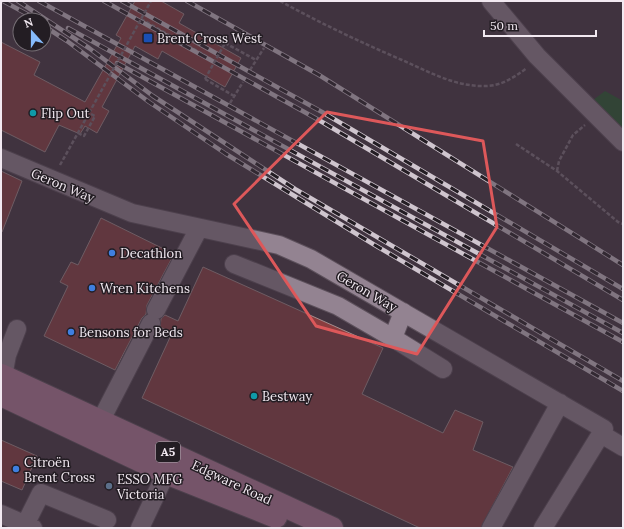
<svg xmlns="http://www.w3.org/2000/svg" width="624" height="529" viewBox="0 0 624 529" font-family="Lora,serif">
	<rect width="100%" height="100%" fill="#40333f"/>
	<!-- green -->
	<path fill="#225a2b" d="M605,91L623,101V133L593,100Z"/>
	<!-- building -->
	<path fill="#8a3d3f" stroke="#a58d8d" d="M135,1H161L184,14L179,23L241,58L225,87L162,51L158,59L135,46L102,107L109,111L97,133L85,126L80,134L59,125L45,152L1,130V42L40,62L34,75L85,102L121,38L116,35Z
		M1,171L22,181L2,232H1Z
		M101,218L174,254L147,305L146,314L142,318L115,370L44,336L68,286L60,282L71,262L78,265Z
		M203,267L383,348L362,394L443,433L455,410L483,422L473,450L513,467L481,528H420L142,398L172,333L160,327L161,319L165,315L178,321Z
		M1,440L37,456L22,490L1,481Z"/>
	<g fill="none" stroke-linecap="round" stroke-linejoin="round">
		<!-- minor casing -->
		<g stroke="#5c505b" stroke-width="20">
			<path id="minor" d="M491,1L537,56L623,142
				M1,158L132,213L279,245L311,259L604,429L543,528
				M234,264L338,306L393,338L403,312
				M156,310L199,228
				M393,338L443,369
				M3,377L7,355L17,329
				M100,422L151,323
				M601,434L623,447
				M1,514L33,528
				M25,525L41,493L107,520
				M140,528L166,473
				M491,528L560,403"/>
		</g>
		<!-- major casing -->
		<g stroke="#5c505b" stroke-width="24">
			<path id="major" d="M1,375L332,528
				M1,395L166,473L276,517"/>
		</g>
		<!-- path -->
		<path stroke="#7f747e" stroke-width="2.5" stroke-dasharray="4 2" stroke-linecap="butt" d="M280,1C320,23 360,42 402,60C427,71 454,86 482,86C500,87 513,78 527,68
			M141,19L215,61
			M225,43L256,60
			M250,70L264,48
			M205,79L234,96
			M230,103L243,82
			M78,133L84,136L95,116L89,113
			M516,144L557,171L618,222L623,224
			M60,165L89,113
			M557,171L559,161L573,135L585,125"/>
		<!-- minor -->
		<use href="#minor" stroke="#938391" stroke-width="18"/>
		<!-- major -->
		<use href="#major" stroke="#b77c9b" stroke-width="22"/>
		<!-- rail casing -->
		<g stroke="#cfc5ce" stroke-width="4.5">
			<path id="rail" d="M3,1L38,20
				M18,1L89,48L153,96L295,189L623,381
				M39,1L623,323
				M104,1L317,119L623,300
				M122,1L322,112L623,289
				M187,1L319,75L623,265
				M44,26L67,41L149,102L226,154L373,244L623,391
				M68,28L623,333
				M117,63L623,342"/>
		</g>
		<!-- rail -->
		<use href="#rail" stroke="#231d23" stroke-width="3" stroke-dasharray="9" stroke-linecap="butt"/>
		<!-- path-bridge -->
		<path stroke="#7f747e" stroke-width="2.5" stroke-dasharray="4 2" stroke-linecap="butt" d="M205,79L225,43
			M89,113L151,1"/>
	</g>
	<!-- marked area -->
	<path d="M0 0H624V529H0ZM327,112L483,141L497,227L417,354L316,326L234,204Z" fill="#40333f" fill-opacity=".55" fill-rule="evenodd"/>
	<path fill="none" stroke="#dd585a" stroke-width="3" stroke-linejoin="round" d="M327,112L483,141L497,227L417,354L316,326L234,204Z"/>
	<!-- markers -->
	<rect fill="#1a4fb4" stroke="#231d23" stroke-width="1.5" x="143" y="33" width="10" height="10" rx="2"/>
	<g fill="#0f9aa8" stroke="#231d23" stroke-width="1.5">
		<circle cx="33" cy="113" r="4"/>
		<circle cx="254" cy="396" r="4"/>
	</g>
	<g fill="#3f7fe0" stroke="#231d23" stroke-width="1.5">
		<circle cx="112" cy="253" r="4"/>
		<circle cx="92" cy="288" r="4"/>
		<circle cx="71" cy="332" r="4"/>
		<circle cx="16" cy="469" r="4"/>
	</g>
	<circle fill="#5c6f8a" stroke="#231d23" stroke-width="1.5" cx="109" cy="486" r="4"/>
	<g text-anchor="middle" stroke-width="3" stroke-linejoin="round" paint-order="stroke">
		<!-- shield labels -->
		<rect fill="#231d23" stroke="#b4acb3" stroke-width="1" x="156" y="442" width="24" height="20" rx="3"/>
		<g font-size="12" font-weight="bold" fill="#f2e9f1">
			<text x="168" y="456">A5</text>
		</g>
		<!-- poi labels -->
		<g font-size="13" fill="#f2e9f1" stroke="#231d23" text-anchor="start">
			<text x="157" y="43">Brent Cross West</text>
			<text x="41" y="118">Flip Out</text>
			<text x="120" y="258">Decathlon</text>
			<text x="100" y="293">Wren Kitchens</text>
			<text x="79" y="337">Bensons for Beds</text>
			<text x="262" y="401">Bestway</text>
			<text x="24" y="467">Citroën<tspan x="24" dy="15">Brent Cross</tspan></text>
			<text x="117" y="484">ESSO MFG<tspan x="117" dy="15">Victoria</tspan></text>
		</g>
		<!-- street labels -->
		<g font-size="13" fill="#f2e9f1" stroke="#231d23">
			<text transform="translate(63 185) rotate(23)" y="5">Geron Way</text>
			<text transform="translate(367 291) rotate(30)" y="5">Geron Way</text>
			<text transform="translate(232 482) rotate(25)" y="5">Edgware Road</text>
		</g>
	</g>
	<!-- border -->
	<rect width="624" height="529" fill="none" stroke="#f2e9f1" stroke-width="4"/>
	<!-- north arrow -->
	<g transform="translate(32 32) rotate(339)"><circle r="19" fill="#231d23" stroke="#766f75"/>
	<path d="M0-3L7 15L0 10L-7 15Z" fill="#86bbfb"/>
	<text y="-6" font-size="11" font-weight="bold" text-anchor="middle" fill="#f2e9f1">N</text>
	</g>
	<!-- scale -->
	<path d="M484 30v6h112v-6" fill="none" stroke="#f2e9f1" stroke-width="2"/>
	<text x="490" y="30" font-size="12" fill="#f2e9f1" stroke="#231d23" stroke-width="3" paint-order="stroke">50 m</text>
</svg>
